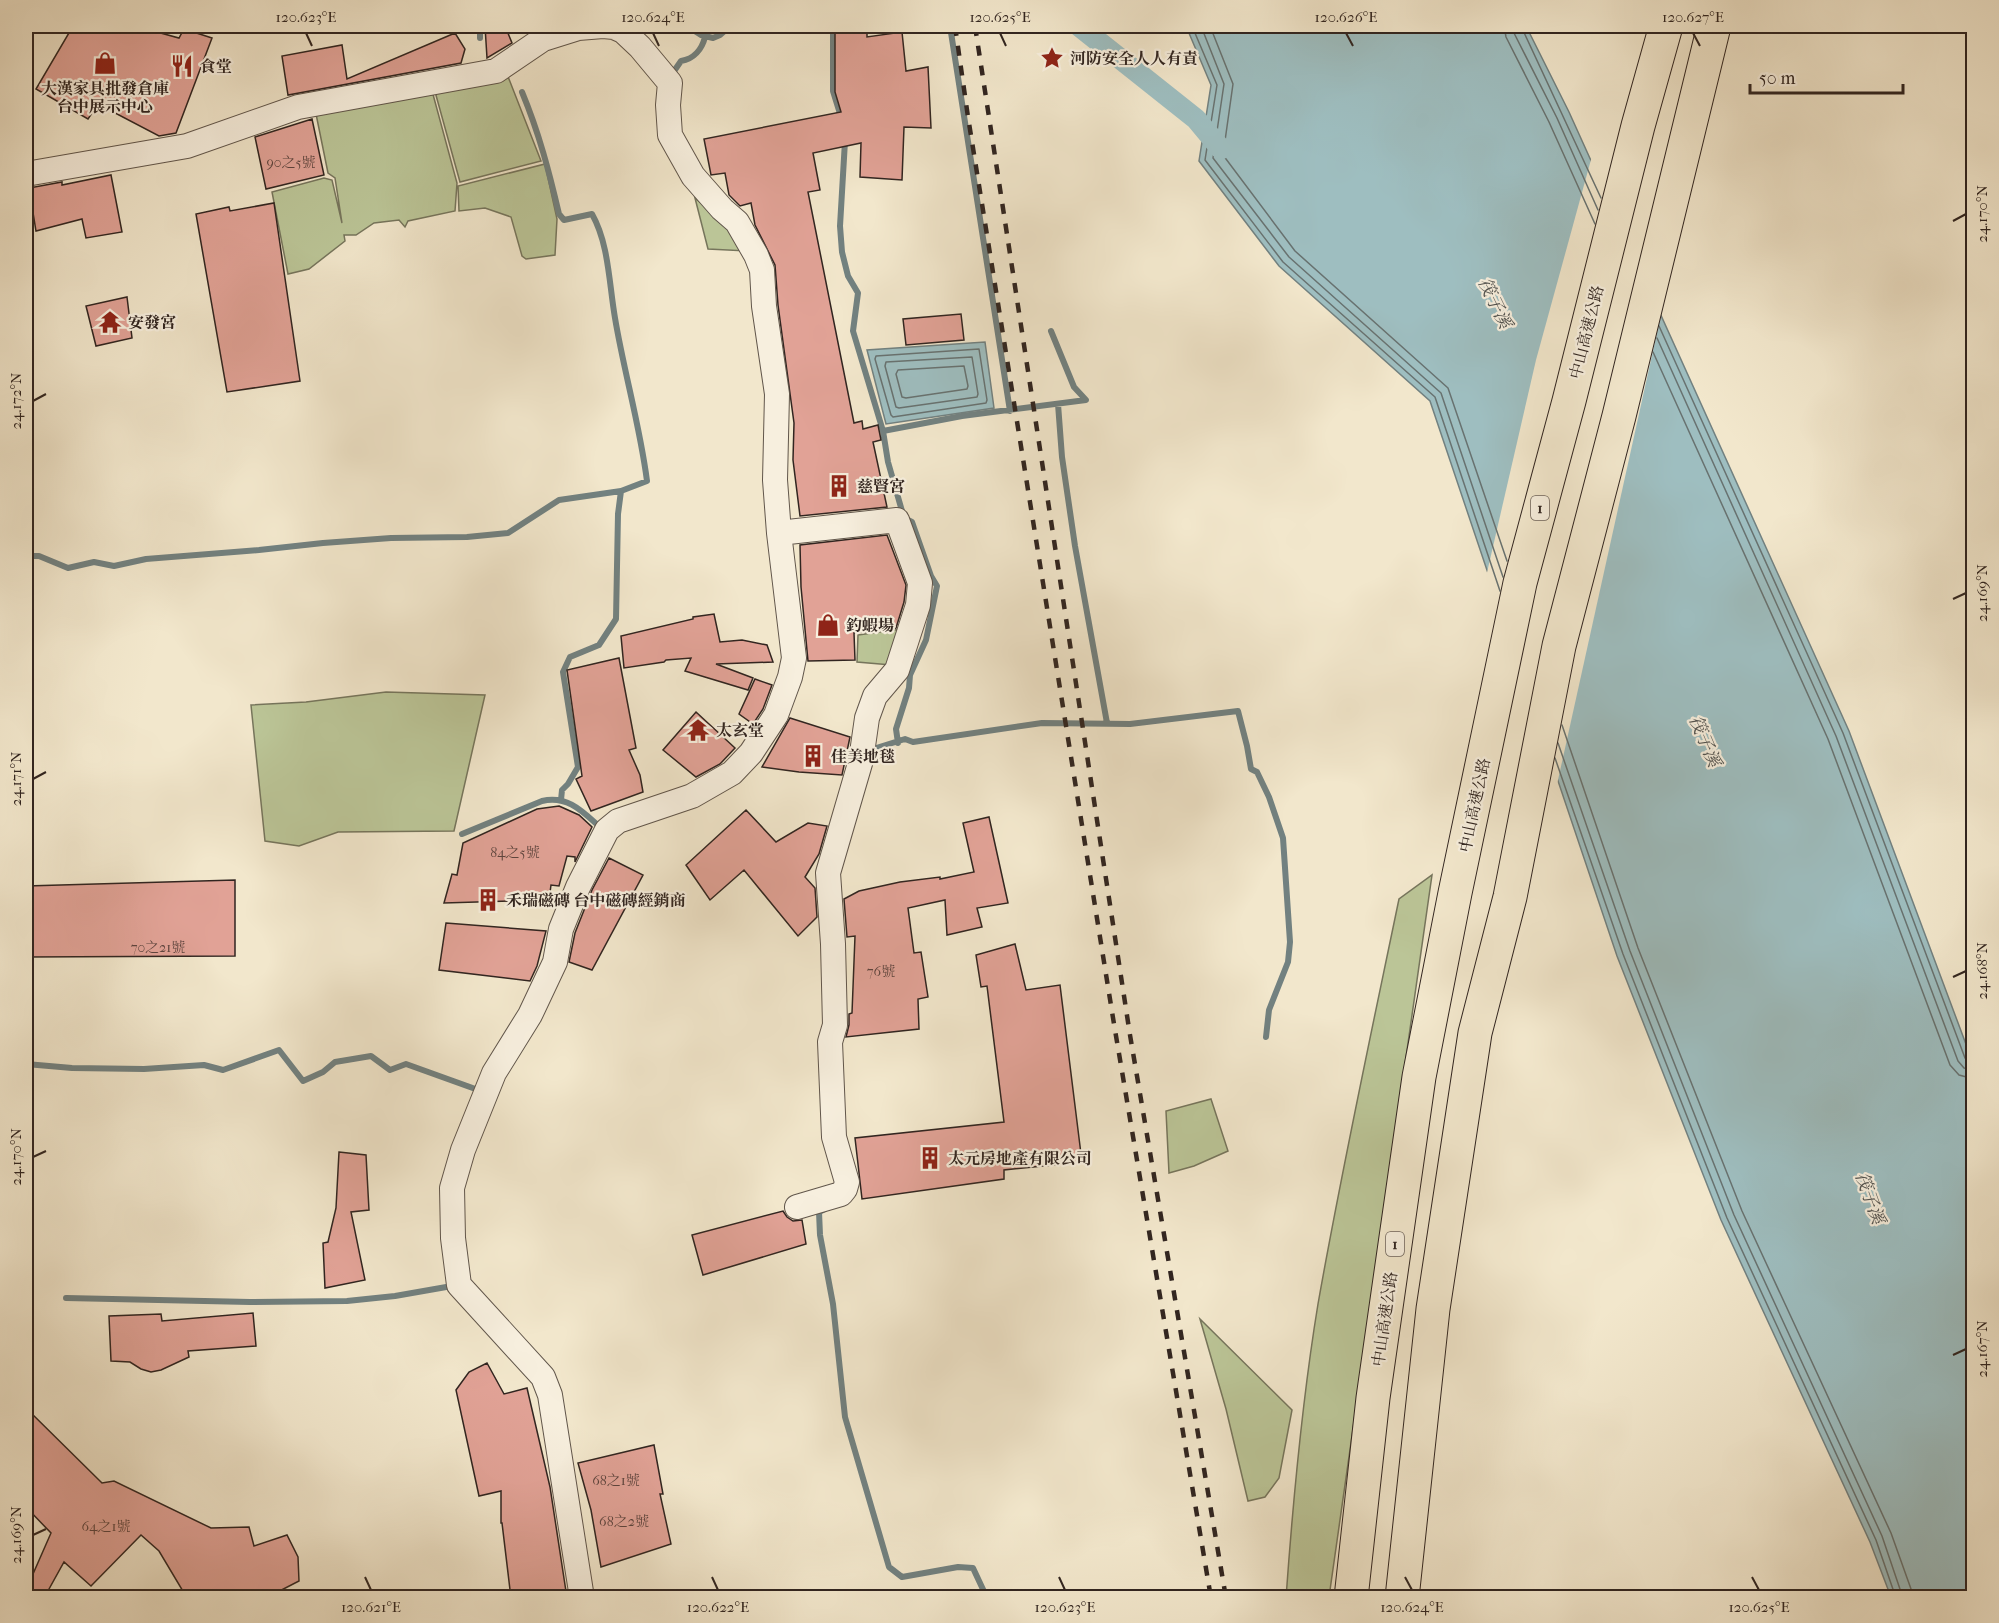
<svg xmlns="http://www.w3.org/2000/svg" width="1999" height="1623" viewBox="0 0 1999 1623" font-family="'IM FELL French Canon','Noto Serif TC',serif">
	<rect width="100%" height="100%" fill="#f2e7cc"/>
	<filter id="stains"><feTurbulence type="fractalNoise" baseFrequency=".00333" numOctaves="4"/><feColorMatrix values="0 0 0 0 .2 0 0 0 0 .09 0 0 0 0 .02 0 0 0 .5 -.17"/></filter>
	<radialGradient id="worn" r=".72"><stop offset=".6" stop-color="#630" stop-opacity="0"/><stop offset="1" stop-color="#630" stop-opacity=".3"/></radialGradient>
	<!-- green -->
	<path fill="#bbc597" stroke="#76755c" stroke-width="1.5" d="M507,74L541,161L460,182L434,88Z
		M431,87L457,183L455,211L408,221L405,227L399,220L374,223L356,235H344L345,241L309,269L288,274L272,192L324,178L332,180L342,223L335,178L328,173L315,109Z
		M545,164L557,219L555,255L526,259L522,256L511,217L485,208L459,211L458,186Z
		M695,198L724,223L747,251L708,249Z
		M917,627L903,666L857,662L858,635Z
		M386,692L485,695L454,831L338,832L299,846L265,841L251,705L306,702Z
		M1432,875L1329,1597L1286,1598C1293,1500 1302,1401 1318,1304C1342,1168 1371,1034 1399,899Z
		M1211,1099L1228,1151L1194,1166L1169,1173L1166,1111Z
		M1200,1319L1292,1410L1279,1478L1265,1497L1248,1501L1226,1409Z"/>
	<!-- water -->
	<path fill="#9ebec0" stroke="#728180" stroke-width="1.5" d="M1186,26H1526L1569,112L1849,731L1973,1063V1597H1891L1870,1542L1721,1220L1617,956L1430,401L1279,266L1199,161L1211,85Z
		M985,342L994,408L886,424L867,350Z"/>
	<!-- pier -->
	<path fill="#f2e7cc" d="M1592,156L1662,310L1556,789L1486,577L1536,360Z"/>
	<g fill="none" stroke-linecap="round" stroke-linejoin="round">
		<!-- shore -->
		<path stroke="#687270" stroke-width="1.5" d="M1192,26L1217,85L1205,160L1283,262L1435,397L1500,591
			M1201,26L1224,84L1213,158L1289,257L1441,393L1503,577
			M1210,26L1233,84L1223,155L1295,251L1448,388L1507,561
			M1504,26L1506,37L1549,122L1595,224
			M1513,26L1514,33L1557,118L1598,210
			M1521,26L1601,198
			M1659,326L1843,733L1965,1058L1969,1062H1974
			M1657,338L1836,736L1958,1061L1964,1068L1974,1070
			M979,349L987,400L986,403L893,417L891,415L875,359L876,356Z
			M1653,352L1828,739L1950,1065L1959,1075L1974,1079
			M972,357L978,394L977,397L899,408L896,407L885,366L886,362Z
			M964,366L968,386L967,389L906,398L902,397L896,374L898,370Z
			M1562,725L1638,948L1742,1211L1891,1533L1911,1589L1912,1598
			M1558,743L1630,951L1734,1215L1882,1536L1903,1598
			M1555,758L1623,954L1727,1218L1876,1540L1896,1598"/>
		<!-- stream -->
		<path stroke="#728180" stroke-width="6" d="M480,26V38
			M687,26L701,35L713,38L720,35L730,26
			M833,26V91L842,120
			M950,26L1010,411
			M643,27L645,26
			M670,77L681,61C694,59 702,49 705,37
			M522,92C539,133 549,171 559,214L564,220L592,214C609,244 609,284 615,318C624,372 640,426 647,481L621,491L618,514L616,619L599,645L570,657L563,672L578,767L568,784L562,790L561,800
			M845,141L840,226L842,252L848,276L858,293L853,331L883,431L962,416L1086,400L1074,387L1051,331
			M1058,404L1062,457L1075,546L1107,723
			M883,431L888,462L904,518L912,522L931,576L937,586L926,640L910,675L909,688L896,729L898,743
			M26,556H39L68,568L94,562L114,566L146,559L259,550L323,543L391,538L467,537L508,533L559,500L621,491
			M873,749L905,739L913,742L1042,723L1130,724L1238,711L1247,746L1251,769L1257,772L1269,797L1283,838L1290,942L1288,962L1269,1010L1266,1037
			M462,834L542,801C568,795 583,812 601,828
			M26,1064L72,1068L144,1069L204,1065L223,1070L279,1050L303,1081L323,1072L335,1062L371,1056L390,1070L406,1064L481,1091
			M825,1209L819,1212L820,1235L833,1304L845,1417L889,1567L902,1577L958,1567L973,1568L987,1598
			M66,1298L250,1302L347,1301L395,1296L452,1286"/>
		<!-- canal -->
		<path stroke="#9ebec0" stroke-width="21" d="M1079,26L1196,119L1221,149"/>
	</g>
	<!-- building -->
	<path fill="#e1a296" stroke="#312520" stroke-width="1.5" d="M73,26H147L157,32L179,38L184,29L212,38L176,133L159,136L98,104L88,119L36,89Z
		M485,26H505L512,43L487,58Z
		M835,26H867V37L902,32L906,71L928,67L931,128L904,127L902,180L860,177L861,143L813,153L820,190L808,192L854,423L862,421L863,429L878,425L881,440L873,442L887,507L800,516L793,460L794,423L778,305L775,265L755,225L751,203L740,206L729,195L725,173L711,175L704,139L841,112L835,92Z
		M455,33L465,49L461,63L288,95L282,56L342,45L347,79Z
		M312,119L324,175L266,189L255,137Z
		M111,175L122,232L86,238L82,219L36,231L29,188L62,182V185Z
		M274,203L300,381L227,392L196,214L229,207L230,211Z
		M127,297L132,338L96,346L86,306Z
		M961,314L964,340L906,345L903,319Z
		M887,535L906,585L904,602L896,628L854,633L855,660L808,661L801,587L800,545Z
		M714,614L720,642L742,640L767,645L773,662L716,664L753,678L748,690L685,671L691,658L666,660L664,662L624,668L621,636L693,619V617Z
		M619,658L636,748L629,750L640,775L643,792L591,811L576,779L582,776L567,670Z
		M755,679L772,685L763,709L753,724L739,714Z
		M696,712L735,748L720,764L696,777L663,750Z
		M790,718L850,737L842,775L799,772L762,767Z
		M559,806L579,815L592,827L575,862V857L567,856L559,886L551,885L549,900L444,903L452,874L457,875L463,843L537,809Z
		M746,810L776,842L808,823L827,826L819,854L805,877L815,888L817,917L798,936L744,870L710,900L686,865Z
		M989,817L1008,903L977,908L982,927L947,935L945,900L908,908L914,953L921,952L928,997L918,999L919,1029L846,1037L849,1025V1014L852,1013L855,936L847,937L844,899L859,891L900,882L940,877V879L974,872L963,823Z
		M609,858L643,875L592,970L569,962L575,933L592,890Z
		M235,880V956L26,957V886Z
		M446,923L546,931L537,966L530,981L439,970Z
		M1015,944L1026,990L1060,985L1082,1162L1004,1170V1179L862,1199L855,1138L1004,1122L987,986L981,987L976,955Z
		M339,1152L366,1155L369,1210L351,1212L365,1280L325,1288L323,1243L328,1242L336,1208Z
		M783,1211L787,1217L793,1221L802,1220L806,1244L703,1275L692,1235Z
		M253,1313L256,1346L188,1351L189,1357L161,1370L151,1372L141,1369L130,1362L111,1361L109,1316L161,1314L162,1321Z
		M487,1363L504,1394L527,1388L550,1487L567,1598H511L502,1523H501V1491L479,1496L456,1390L469,1372Z
		M26,1408L102,1483L114,1481L211,1528L249,1527L254,1546L287,1535L298,1557L299,1581L266,1598H187L159,1551L141,1535L91,1586L64,1562L44,1598H26V1590L51,1533L26,1507Z
		M654,1445L663,1494H660L671,1544L601,1567L591,1510L578,1463Z"/>
	<g fill="none" stroke-linecap="round" stroke-linejoin="round">
		<!-- minor casing -->
		<g stroke="#61564b" stroke-width="26">
			<path id="minor" d="M26,174L187,146L298,107L496,71L543,39L578,28L603,26L614,27L623,31L640,47L670,83L668,105L670,135L693,176L722,209L737,222L756,255L762,270L764,306L777,394L775,480L779,533L794,658L790,677L776,715L751,753L732,773L692,796L618,821L607,830L578,887L561,929L555,962L530,1015L494,1073L463,1150L452,1188L453,1238L459,1285L543,1377L550,1395L582,1598
				M779,533L897,520L920,583L918,605L897,670L875,696L867,718L861,760L828,873L833,944L835,1025L830,1042L834,1137L847,1182L845,1189L841,1194L797,1207"/>
		</g>
		<!-- motorway casing -->
		<g stroke="#312520" stroke-width="35">
			<path id="motorway" d="M1351,1598L1373,1398L1419,1077L1455,893L1520,583L1569,401L1638,126L1666,26
				M1402,1598L1433,1309L1475,1033L1510,897L1559,646L1619,416L1714,26"/>
		</g>
		<!-- minor -->
		<use href="#minor" stroke="#f7efde" stroke-width="24"/>
		<!-- motorway -->
		<use href="#motorway" stroke="#f2e7cc" stroke-width="33"/>
		<!-- rail -->
		<path stroke="#312520" stroke-width="4.5" stroke-dasharray="10 10" stroke-linecap="butt" d="M955,26L968,117L1114,1024L1211,1598
			M975,26L1130,1035L1226,1598"/>
	</g>
	<!-- ticks -->
	<path fill="none" stroke="#312520" stroke-width="2" d="M306,33L312,46M653,33L659,46M1000,33L1006,46M1346,33L1353,46M1693,33L1700,46M1953,221L1966,214M33,401L46,394M1953,599L1966,593M33,779L46,772M1953,977L1966,971M33,1157L46,1151M1953,1355L1966,1349M33,1535L46,1529M365,1577L371,1590M712,1577L718,1590M1059,1577L1065,1590M1405,1577L1412,1590M1752,1577L1759,1590"/>
	<!-- icons -->
	<defs>
		<g id="sight-bare" transform="scale(1.8)"><path d="M0-6L1.8-2.2L6-1.7L2.9 1.2L3.7 5.4L0 3.3L-3.7 5.4L-2.9 1.2L-6-1.7L-1.8-2.2Z" fill="#8f2418" stroke="#f7efde" stroke-width="2.5" paint-order="stroke"/></g>
		<g id="shop-bare" transform="scale(1.8)"><path d="M-5-2.5h2.3a2.7 3.5 0 0 1 5.4 0H5L5.5 6h-11ZM-1.5-2.5h3a1.5 2.3 0 0 0-3 0Z" fill="#8f2418" stroke="#f7efde" stroke-width="2.5" paint-order="stroke"/></g>
		<g id="restaurant-bare" transform="scale(1.8)"><path d="M-5-6h1v4h1v-4h1v4h1v-4h1v5L-1.5 .5V6h-2V.5L-5-1ZM5-6V6H3V1.5H1.5Q1.5-4 5-6Z" fill="#8f2418" stroke="#f7efde" stroke-width="2.5" paint-order="stroke"/></g>
		<g id="temple-bare" transform="scale(1.8)"><path d="M0-6L5-2H3V0L6.5 2.5H4V6H1.5V3h-3V6H-4V2.5H-6.5L-3 0V-2H-5Z" fill="#8f2418" stroke="#f7efde" stroke-width="2.5" paint-order="stroke"/></g>
		<g id="building-bare" transform="scale(1.8)"><path d="M-4-6H4V6H1V3H-1V6H-4ZM-2.5-4.3h1.7v1.8h-1.7ZM.8-4.3h1.7v1.8H.8ZM-2.5-1h1.7V.8h-1.7ZM.8-1h1.7V.8H.8Z" fill="#8f2418" stroke="#f7efde" stroke-width="2.5" paint-order="stroke"/></g>
	</defs>
	<g fill-rule="evenodd">
		<use href="#sight-bare" x="1052" y="58"/>
		<use href="#shop-bare" x="105" y="63"/>
		<use href="#restaurant-bare" x="182" y="66"/>
		<use href="#temple-bare" x="110" y="322"/>
		<use href="#building-bare" x="839" y="486"/>
		<use href="#shop-bare" x="828" y="625"/>
		<use href="#temple-bare" x="698" y="730"/>
		<use href="#building-bare" x="813" y="756"/>
		<use href="#building-bare" x="488" y="900"/>
		<use href="#building-bare" x="930" y="1158"/>
	</g>
	<g text-anchor="middle" stroke-width="4.5" stroke-linejoin="round" paint-order="stroke">
		<!-- number labels -->
		<g font-size="14" fill="#5d443e">
			<text x="291" y="167">90之5號</text>
			<text x="515" y="857">84之5號</text>
			<text x="158" y="952">70之21號</text>
			<text x="881" y="976">76號</text>
			<text x="616" y="1485">68之1號</text>
			<text x="624" y="1526">68之2號</text>
			<text x="106" y="1531">64之1號</text>
		</g>
		<!-- shield labels -->
		<g fill="#f7efde" stroke="#6c6259" stroke-width="1.5">
			<rect x="1531" y="496" width="18" height="24" rx="4.5"/>
			<rect x="1386" y="1232" width="18" height="24" rx="4.5"/>
		</g>
		<g font-size="15" font-weight="bold" fill="#312520">
			<text x="1540" y="513">1</text>
			<text x="1395" y="1249">1</text>
		</g>
		<!-- poi labels -->
		<g font-size="16" font-weight="bold" fill="#312520" stroke="#f7efde" text-anchor="start">
			<text x="1070" y="64">河防安全人人有責</text>
			<text x="200" y="72">食堂</text>
			<text x="105" y="94" text-anchor="middle">大漢家具批發倉庫<tspan x="105" dy="18">台中展示中心</tspan></text>
			<text x="128" y="328">安發宮</text>
			<text x="857" y="492">慈賢宮</text>
			<text x="846" y="631">釣蝦場</text>
			<text x="716" y="736">太玄堂</text>
			<text x="831" y="762">佳美地毯</text>
			<text x="506" y="906">禾瑞磁磚 台中磁磚經銷商</text>
			<text x="948" y="1164">太元房地產有限公司</text>
		</g>
		<!-- street labels -->
		<g font-size="16" fill="#312520" stroke="#f7efde">
			<text transform="translate(1586 332) rotate(-76)" y="6">中山高速公路</text>
			<text transform="translate(1474 805) rotate(-78)" y="6">中山高速公路</text>
			<text transform="translate(1384 1319) rotate(-82)" y="6">中山高速公路</text>
		</g>
		<!-- water labels -->
		<g font-size="18" font-style="italic" fill="#525350" stroke="#f7efde">
			<text transform="translate(1495 303) rotate(64)" y="6">筏子溪</text>
			<text transform="translate(1705 741) rotate(67)" y="6">筏子溪</text>
			<text transform="translate(1870 1198) rotate(70)" y="6">筏子溪</text>
		</g>
	</g>
	<!-- margin -->
	<rect width="1999" height="1623" fill="none" stroke="#f2e7cc" stroke-width="66"/>
	<!-- scale -->
	<path d="M1750 84v9h153v-9" fill="none" stroke="#312520" stroke-width="3"/>
	<text x="1759" y="84" font-size="18" fill="#312520" stroke="#f7efde" stroke-width="4.5" paint-order="stroke">50 m</text>
	<rect x="33" y="33" width="1933" height="1557" fill="none" stroke="#312520" stroke-width="2"/>
	<g font-size="15" text-anchor="middle" fill="#312520">
		<text x="306" y="22">120.623°E</text>
		<text x="653" y="22">120.624°E</text>
		<text x="1000" y="22">120.625°E</text>
		<text x="1346" y="22">120.626°E</text>
		<text x="1693" y="22">120.627°E</text>
		<text transform="translate(1982 214) rotate(-90)" y="5">24.170°N</text>
		<text transform="translate(16 401) rotate(-90)" y="5">24.172°N</text>
		<text transform="translate(1982 593) rotate(-90)" y="5">24.169°N</text>
		<text transform="translate(16 779) rotate(-90)" y="5">24.171°N</text>
		<text transform="translate(1982 971) rotate(-90)" y="5">24.168°N</text>
		<text transform="translate(16 1157) rotate(-90)" y="5">24.170°N</text>
		<text transform="translate(1982 1349) rotate(-90)" y="5">24.167°N</text>
		<text transform="translate(16 1535) rotate(-90)" y="5">24.169°N</text>
		<text x="371" y="1612">120.621°E</text>
		<text x="718" y="1612">120.622°E</text>
		<text x="1065" y="1612">120.623°E</text>
		<text x="1412" y="1612">120.624°E</text>
		<text x="1759" y="1612">120.625°E</text>
	</g>
	<rect width="100%" height="100%" filter="url(#stains)"/>
	<rect width="100%" height="100%" fill="url(#worn)"/>
</svg>
